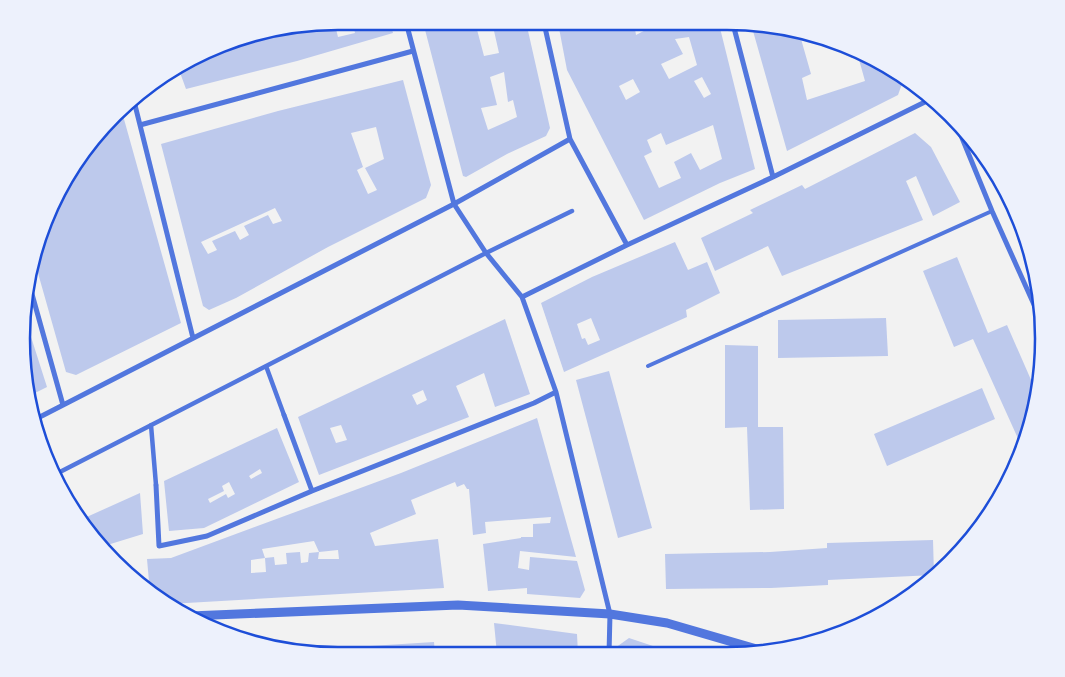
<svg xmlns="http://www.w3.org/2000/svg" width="1065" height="677" viewBox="0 0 1065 677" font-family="'PT Sans Narrow',sans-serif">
	<rect width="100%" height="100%" fill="#f2f2f2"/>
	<!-- building -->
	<path fill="#bdc9ec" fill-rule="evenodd" d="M339,21L390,22L393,33L297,61L186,89L178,67L237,38H239L241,44L258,40L257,35L271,32V35L297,28ZM353,25L355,33L338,37L336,29Z
		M423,22H475L484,56L499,53L492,22H526L550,128L546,136L507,154L466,177L463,176ZM504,72L508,102L513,100L517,117L488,130L481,108L497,105L490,77Z
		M558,23H634L636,35L659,23L719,24L755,169L720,183L644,220L567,70ZM689,37L697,65L669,79L661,64L683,54L675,39ZM702,77L711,94L704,98L694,81ZM633,79L640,92L626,100L619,86ZM713,125L722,159L700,170L691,153L674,162L681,178L659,188L644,156L652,152L647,140L661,133L666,145Z
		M751,24H768L799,32L811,74L802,78L807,100L865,81L858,56L851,58L848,46L902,77L903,81L898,95L787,151Z
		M403,80L431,185L426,198L328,247L236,298L209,310L203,306L161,144L278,111ZM376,127L384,159L365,168L377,190L368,194L357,170L363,167L351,133ZM275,208L282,221L273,224L268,215L244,226L249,235L240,240L235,231L212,241L217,250L208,254L201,242Z
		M122,112L181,323L76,375L66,372L34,259L38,236L87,145Z
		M915,133L931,147L960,202L933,216L916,176L906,181L923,220L782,276L768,246L715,271L701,238L753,213L750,210L802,185L805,189Z
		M675,242L688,270L707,262L720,293L686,310L687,317L564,372L541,303L592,277ZM591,318L600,340L588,345L585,338L582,339L577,324Z
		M957,257L988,333L1007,325L1035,389L1033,421L1021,445L973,339L954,347L923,271Z
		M25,318L47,387L29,396L21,338Z
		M886,318L888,356L778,358V320Z
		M505,319L530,394L495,407L484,373L456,386L469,417L319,475L298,417ZM423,390L427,400L417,405L412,395ZM341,425L347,440L336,443L330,428Z
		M725,345L758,346V427H783L784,509L750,510L747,427L725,428Z
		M609,371L652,528L618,538L576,380Z
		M982,388L995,419L887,466L874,434Z
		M537,418L576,557L520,551L518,568L529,570L530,557L577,561L585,590L580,598L527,594V588L488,591L483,544L521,538V537H533V524L550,523L551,517L485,522L486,533L473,535L469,489H467L464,484L457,487L455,482L411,500L416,514L370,533L375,546L438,539L444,588L169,604L150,593L147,559L171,558L401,473ZM314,541L319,552L338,550L339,559H318L319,552L309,553L308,562L301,563L300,552L286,553L287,564L275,565L274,557L265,558L266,572L251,573V560L265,558L262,549Z
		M277,428L299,482L204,528L169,531L164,481ZM260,469L262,473L251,479L249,476ZM229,482L235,494L228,498L226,494L210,503L208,499L224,491L222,486Z
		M140,493L143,534L104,546L80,520Z
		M933,540L934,575L828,580V585L771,588L666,589L665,554L770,552L827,548V543Z
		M494,623L577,634L578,654H497Z
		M629,638L677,654V655L615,654V648Z
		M434,642L435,654L297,653L290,651Z"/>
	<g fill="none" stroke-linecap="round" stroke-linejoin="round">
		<!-- service -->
		<path stroke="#5277de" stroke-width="4" d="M648,366L992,211"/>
		<!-- pedestrian -->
		<path stroke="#5277de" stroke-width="4.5" d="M266,366L284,415
			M151,425L156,485
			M56,474L486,253L572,211"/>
		<!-- minor -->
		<path stroke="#5277de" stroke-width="5" d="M406,22L454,204L486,253L522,297L556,392L610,614L609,654
			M544,23L570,139L627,245
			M733,24L773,177
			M134,101L193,338
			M140,125L413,51
			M960,133L992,211L1040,318
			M30,287L63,405
			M522,297L627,245L773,177L931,99
			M284,415L312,491
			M32,421L454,204L570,139
			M156,485L159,546L207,536L312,491L534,403L556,392"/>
		<!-- tertiary -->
		<path stroke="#5277de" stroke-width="9" d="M190,616L458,605L610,614L667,623L763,651"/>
	</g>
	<!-- crop -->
	<path d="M0 0H1065V677H0ZM338 30H727A308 308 0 0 1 1035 338V339A308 308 0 0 1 727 647H338A308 308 0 0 1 30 339V338A308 308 0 0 1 338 30Z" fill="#edf1fc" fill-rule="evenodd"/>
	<path fill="none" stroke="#1d4ed8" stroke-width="2.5" d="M338 30H727A308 308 0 0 1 1035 338V339A308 308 0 0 1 727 647H338A308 308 0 0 1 30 339V338A308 308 0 0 1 338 30Z"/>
</svg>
